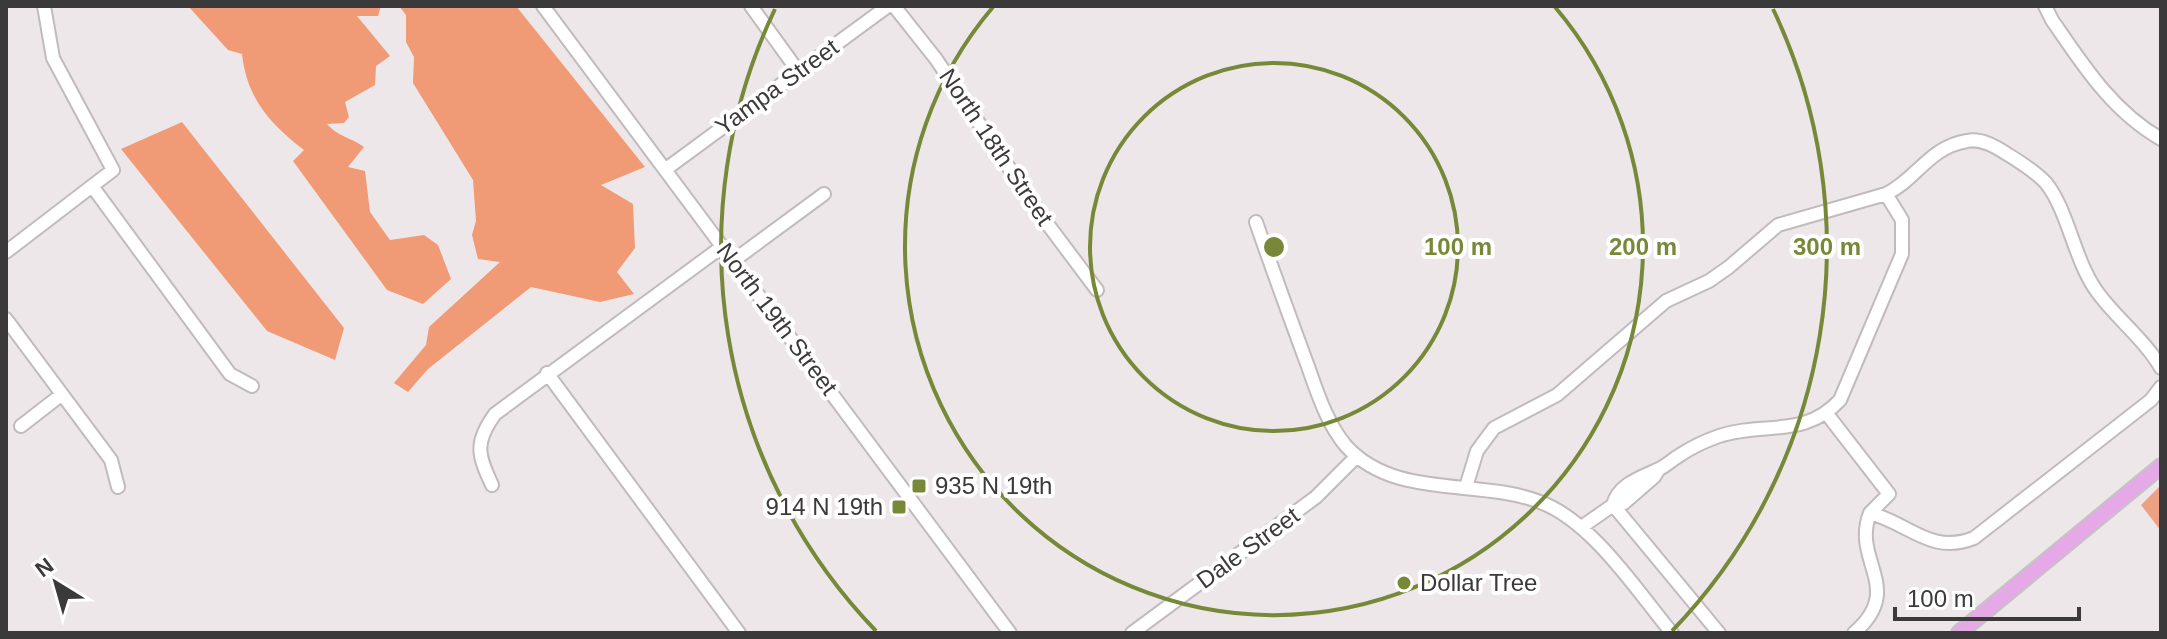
<svg xmlns="http://www.w3.org/2000/svg" width="2167" height="639" viewBox="0 0 2167 639" font-family="Helvetica,sans-serif">
	<rect width="100%" height="100%" fill="#eee7e9"/>
	<!-- green -->
	<path fill="#eea182" d="M2161,485V531L2141,505Z"/>
	<!-- forest -->
	<path fill="#f19a76" d="M188,6H381L378,16H357L390,56L376,66L375,85L345,102L349,117L344,123L327,124C337,136 352,138 364,147L348,167L365,171L370,212L390,240L424,235L438,245L451,279L423,304L387,290L293,161L304,150C269,123 247,98 242,54L228,50Z
		M399,6H516L645,167L601,185L633,204L635,248L617,272L634,294L600,302L531,287L428,369L408,392L394,383L426,345L429,327L500,262L478,259L472,235L476,221L473,180L413,83L414,57L406,42V15Z
		M182,122L344,328L335,360L267,331L121,149Z"/>
	<g fill="none" stroke-linecap="round" stroke-linejoin="round">
		<!-- minor casing -->
		<g stroke="#c1bbbd" stroke-width="16">
			<path id="minor" d="M543,6L1010,633
				M751,6L798,71
				M894,6L936,59L1040,214L1097,290
				M2045,6L2052,20C2083,65 2112,111 2161,139
				M666,169L888,6
				M92,186L230,374L252,386
				M1886,194C1916,180 1929,147 1967,141C1981,138 1995,146 2007,154C2020,162 2035,171 2046,183C2069,212 2074,261 2098,293C2117,319 2145,340 2161,368
				M1256,222C1271,266 1287,309 1303,353C1315,384 1324,420 1346,446C1395,500 1478,478 1540,502C1592,521 1637,591 1672,633
				M6,252L113,170L53,58L44,6
				M733,261L824,194
				M6,319L111,460L118,487
				M547,373L739,633
				M1827,414L1889,494L1870,513
				M21,426L61,395
				M492,485C478,455 474,443 495,414L723,246
				M1466,487L1477,451L1494,428L1557,395L1666,301L1709,281L1729,267L1778,225L1886,194L1902,220V254L1840,400C1804,439 1764,421 1719,436C1705,441 1692,447 1680,455C1673,459 1666,466 1659,469C1642,477 1618,484 1613,505
				M1613,505L1719,633
				M1583,526L1613,505L1624,503L1654,477L1659,469
				M1132,633L1316,497L1357,456
				M1854,633C1906,588 1851,561 1870,513C1910,524 1931,555 1974,538L2151,400L2161,387"/>
		</g>
		<!-- major casing -->
		<g stroke="#c4c4c4" stroke-width="18">
			<path id="major" d="M1959,633L2161,466"/>
		</g>
		<!-- minor -->
		<use href="#minor" stroke="#fff" stroke-width="12"/>
		<!-- major -->
		<use href="#major" stroke="#e4a9e6" stroke-width="14"/>
	</g>
	<!-- distance rings -->
	<g fill="none" stroke="#778938" stroke-width="4">
		<circle cx="1274" cy="247" r="184"/>
		<path d="M1555 7A369 369 0 1 1 993 7"/>
		<path d="M876 631A553 553 0 0 1 775 9M1773 9A553 553 0 0 1 1672 631"/>
	</g>
	<!-- markers -->
	<g fill="#778938" stroke="#fff" stroke-width="3">
		<rect x="911" y="478" width="16" height="16" rx="4"/>
		<rect x="891" y="499" width="16" height="16" rx="4"/>
		<circle cx="1404" cy="583" r="8"/>
	</g>
	<g text-anchor="middle" stroke-width="8" stroke-linejoin="round" paint-order="stroke">
		<!-- street labels -->
		<g font-size="24" fill="#3c393a" stroke="#fff">
			<text transform="translate(777 87) rotate(-36)" y="8">Yampa Street</text>
			<text transform="translate(996 147) rotate(56)" y="8">North 18th Street</text>
			<text transform="translate(777 319) rotate(53)" y="8">North 19th Street</text>
			<text transform="translate(1248 548) rotate(-36)" y="8">Dale Street</text>
		</g>
		<!-- poi labels -->
		<g font-size="24" fill="#3c393a" stroke="#fff" text-anchor="start">
			<text x="935" y="494">935 N 19th</text>
			<text x="883" y="515" text-anchor="end">914 N 19th</text>
			<text x="1420" y="591">Dollar Tree</text>
		</g>
	</g>
	<circle cx="1274" cy="247" r="12" fill="#778938" stroke="#fff" stroke-width="4"/>
	<g font-size="24" text-anchor="middle" font-weight="bold" fill="#778938" stroke="#fff" stroke-width="8" stroke-linejoin="round" paint-order="stroke">
		<text x="1458" y="255">100 m</text>
		<text x="1643" y="255">200 m</text>
		<text x="1827" y="255">300 m</text>
	</g>
	<!-- border -->
	<rect width="2167" height="639" fill="none" stroke="#3c393a" stroke-width="16"/>
	<!-- north arrow -->
	<g transform="translate(56 583) rotate(323)" stroke="#ffffff" stroke-width="6" paint-order="stroke">
	<path d="M0-6L14 30L0 20L-14 30Z" fill="#3c393a"/>
	<text y="-12" font-size="22" font-weight="bold" text-anchor="middle" fill="#3c393a">N</text>
	</g>
	<!-- scale -->
	<path d="M1895 607v12h184v-12" fill="none" stroke="#3c393a" stroke-width="4"/>
	<text x="1907" y="607" font-size="24" fill="#3c393a" stroke="#ffffff" stroke-width="6" paint-order="stroke">100 m</text>
</svg>
